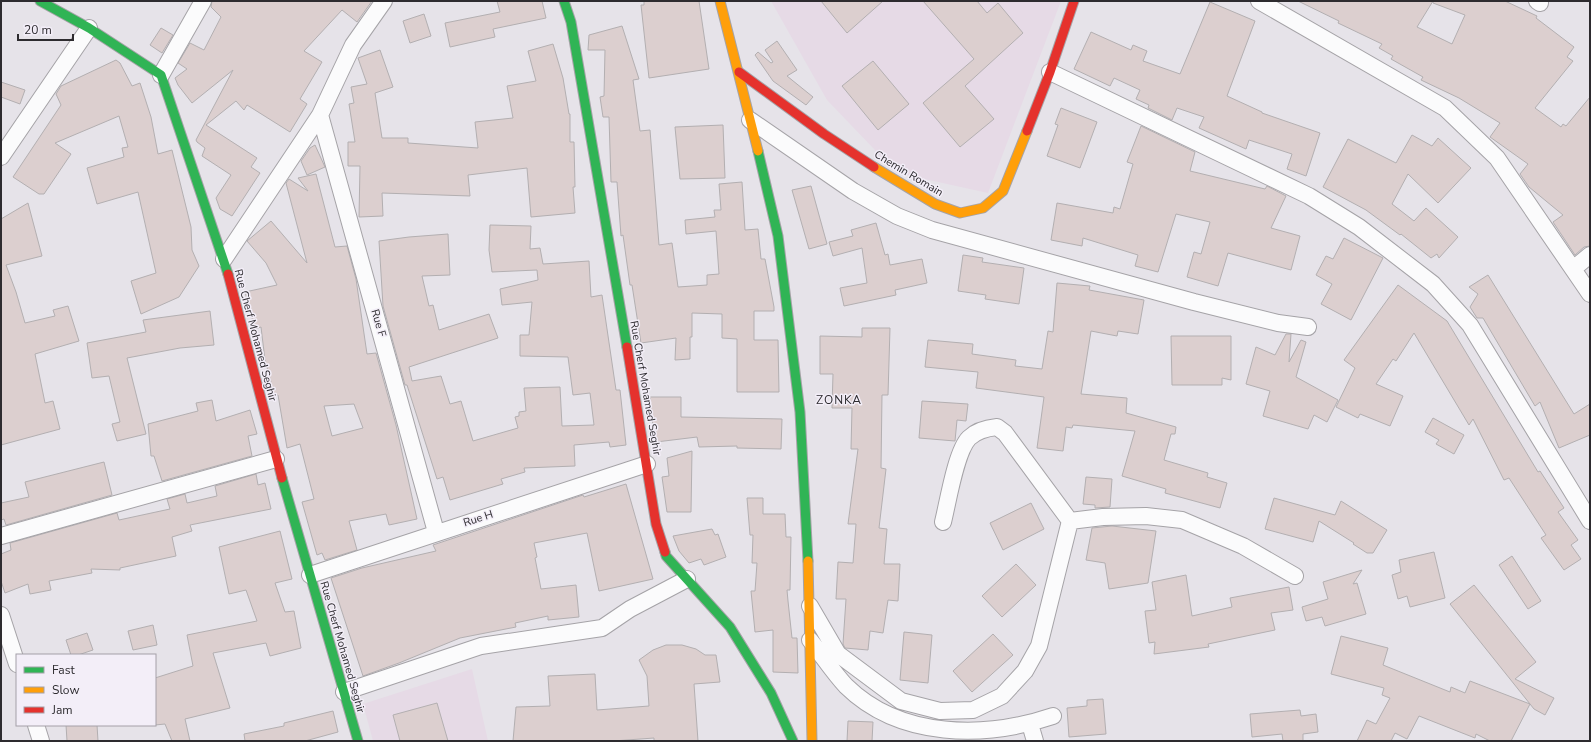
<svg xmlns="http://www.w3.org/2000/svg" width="1591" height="742" viewBox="0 0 1591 742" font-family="'Nunito Sans',sans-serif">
	<rect width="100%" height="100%" fill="#e6e3e9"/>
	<!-- education -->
	<path fill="#e6dae6" d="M771,1H1061L988,193L897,173L827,100Z
		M472,669L488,741H373L363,704Z"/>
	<!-- building -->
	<path fill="#dccfcf" stroke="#b3afb1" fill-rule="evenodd" d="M212,1H372L357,22L342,10L304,51L322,62L300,99L307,104L290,132L247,105L244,110L236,101L206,125L257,158L251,167L260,173L232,216L220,209L216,198L231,175L202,156L205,148L197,142L196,140L233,70L192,103L178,85L175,78L187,69L178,63L190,43L204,50L221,17L211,7Z
		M497,1H542L546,18L493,29L495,37L450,47L445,23L500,12Z
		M644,1H699L709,69L649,78L641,5H644Z
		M821,1H883L847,33Z
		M923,1H977L987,13L998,3L1023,33L965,86L994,119L960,147L923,103L974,59Z
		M1298,1H1433L1417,27L1452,44L1465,15L1433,3V1H1505L1537,16L1536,18L1574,47L1567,57L1573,61L1535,108L1561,127L1563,124L1566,126L1590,97V246L1584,247L1575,255L1553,222L1563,215L1529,187L1520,174L1528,164L1490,137L1500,123L1459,98L1421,80L1423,77L1391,59L1393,56L1379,48L1382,44L1338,23L1339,21Z
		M1210,2L1255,21L1227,96L1262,112V113L1320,133L1306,176L1287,169L1292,154L1249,140L1246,149L1199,128L1204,117L1177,108L1172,120L1148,108L1149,105L1136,99L1140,90L1114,78L1110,86L1074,69L1091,32L1131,50L1133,45L1147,51L1143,61L1180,74Z
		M424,14L431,36L410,43L403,21Z
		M622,26L639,79L633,80L640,131L650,130L659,245L672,243L678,287L707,285V275L719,274L716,231L686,234L685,220L715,217L714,210H721L719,184L742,182L745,230L758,229L761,259H765L774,307V311H754V340H778L779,392H737V339L722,338V314L692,313V337H690V359L675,360L676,338L641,343L632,285H630L623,235L621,236L617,182H611L609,117H603L600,97L604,96L605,50H588L589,35Z
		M161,28L173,35L162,53L150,45Z
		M777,41L797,70L787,76L813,97L806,105L773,81L755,55L758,52L771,63L773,62L765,50Z
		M553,44L563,78L569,114H570V142H574L575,187H573L575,213L531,217L527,168L468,175L470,196L382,193L383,216L359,217L360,166H348V142H355L349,104L354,103L351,87L367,84L358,58L380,50L393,87L375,93L382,138H408V143L478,148L475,122L513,118L507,86L536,81L528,51Z
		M116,60L120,63L132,86L140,83L151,117L158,154L172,150L191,227L192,250L199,266L179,297L141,314L131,281L156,273L138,192L97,204L87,168L124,157L122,148L128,147L119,116L55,143L71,154L44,194H39L13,177L61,105L56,94L61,86Z
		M873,61L909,104L878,130L842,86Z
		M1,82L25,90L20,104L1,97Z
		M1061,108L1097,122L1080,168L1047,156L1058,125L1055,124Z
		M723,125L725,178L680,179L675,127Z
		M1141,126L1195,152L1190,171L1265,189L1267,186L1286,196L1271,228L1300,236L1291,270L1228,253L1218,286L1187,277L1194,252L1201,254L1210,222L1176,214L1158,272L1135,266L1138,255L1083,238L1082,246L1051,240L1057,203L1113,213L1114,207L1120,209L1133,164L1127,162Z
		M1412,135L1432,146L1438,138L1471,168L1438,203L1408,174L1392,204L1414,221L1426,208L1458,237L1439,258L1437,254L1431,258L1401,234L1400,235L1366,210L1323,187L1348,139L1396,163Z
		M315,145L325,167L307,175L301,161L310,148Z
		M316,174L335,247L347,246L356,279L367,354L376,353L396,425L417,519L389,525L386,514L349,521L357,550L325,560L322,553L317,555L302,502L314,499L300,444L287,448L278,395L273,396L269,383L271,382L265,360L261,327L255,329L245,292L277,285L266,263L247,241L271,221L307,263L286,183L289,179L308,191L298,178ZM354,404L363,428L332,436L324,406Z
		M811,186L827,244L809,249L792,190Z
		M28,203L42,256L6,265L16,292L25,323L55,316L53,310L68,306L79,341L35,354L45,403L53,401L60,429L1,445V219Z
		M876,223L885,255L888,254L890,265L922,259L927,283L895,290L896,295L844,306L840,288L867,283L862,248L833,256L829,242L853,236L851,230Z
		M490,225L531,226L530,249L540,248L543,264L589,261L591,297L602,295L616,390H620L626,445L610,447L609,442L574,445L575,466L524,468L525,472L501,479L503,484L450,500L443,477L437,479L407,385H405L383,306L379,241L409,237L448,234L450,275L422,276L429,306L433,305L439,330L489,314L498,338L409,367L412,381L441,376L450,404L461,401L473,441L518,428L515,417L519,416V412L526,411L524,388L560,387L562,426L594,425L590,393L573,395L568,357L520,356V335H529L532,302L502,305L500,289L538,280L537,270L492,272L489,250Z
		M1344,238L1383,258L1351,320L1321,304L1332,284L1316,275L1326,256L1333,259Z
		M963,255L983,258L982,262L1024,268L1019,304L985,299L986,295L958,291Z
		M1488,275L1574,414L1590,404V435L1559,448L1540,402L1535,406L1483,318H1477L1470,307L1478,294L1469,287Z
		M1057,283L1090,286L1089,290L1144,300L1138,334L1118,331L1117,336L1091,331L1081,394L1127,398L1126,413L1176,427L1175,434H1171L1164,460L1208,473L1207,477L1227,483L1220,508L1165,493L1166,489L1122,476L1135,431L1073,425L1072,428L1066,427L1063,451L1037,448L1044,397L976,388L978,372L925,367L928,340L973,344L972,354L1016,360L1015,366L1042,369L1048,331L1053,332Z
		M1398,285L1447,321L1538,472L1540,471L1564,508L1558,512L1578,540L1571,545L1581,559L1564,570L1541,538L1546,535L1509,478L1504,480L1473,419L1469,425L1414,333L1396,361L1393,359L1376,384L1403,396L1390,426L1360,414L1358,418L1336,407L1355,368L1344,360Z
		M210,311L214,345L180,348L127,358L146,434L117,441L112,424L120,422L109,376L92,378L87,343L146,332L143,320Z
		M862,328H890L888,395H882L881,468L886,469L879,528L887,529L884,564H900L898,601L888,600L883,633L870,631L868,650L845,648L843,644L846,599H836L838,562L853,563L856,524H848L858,449H851L852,408H832L833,374H820V336L862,337Z
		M1286,334H1291L1289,362L1301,340L1306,342L1296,377L1338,400L1327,422L1314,415L1308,429L1263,416L1270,391L1246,384L1256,347L1275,355Z
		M1171,336H1231V380L1222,378V385H1172Z
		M650,397H681V417L782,419L781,449L737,448V446L699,447L697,437L656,442L650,408Z
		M212,400L216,421L250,410L257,434L248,436L252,456L162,481L154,456H151L148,424L198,411L196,403Z
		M922,401L968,404L966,421L957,420L955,441L919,438Z
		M1433,418L1464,435L1454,454L1436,444L1439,440L1425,432Z
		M692,451L691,512H667L662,477L669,476L667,458Z
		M104,462L112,495L6,525L4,519L1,520V503L29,497L25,482Z
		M256,474L258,485L265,483L271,509L190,525L192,531L172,537L176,556L120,568V570L91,569L92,573L49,581L51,590L30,594L28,584L5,593L1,581V554L11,550L10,543L117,513L119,520L170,509L167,499L185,494L187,503L217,496L215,486Z
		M1086,477L1112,479L1110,507L1095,508V505L1083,504Z
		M626,484L653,579L599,591L587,533L534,543L537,557L535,558L541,589L576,585L579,617L548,620V616L515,623L516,627L460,638L399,663L363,676L331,578L362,568L436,551L433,545L583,495L584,497Z
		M747,498H763V514H785L786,537H791L790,590H787L788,601L792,638H797L798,673L773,672V630L755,632L751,591H755L757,563H752L753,535H750Z
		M1274,498L1335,515L1341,501L1387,530L1373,553H1367L1353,544L1354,543L1319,521L1313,542L1265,529Z
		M1031,503L1044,529L1003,550L990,523Z
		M1112,526L1156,531L1148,583L1109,589L1105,563L1086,560L1092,528Z
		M712,529L715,535L718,534L726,557L704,565L701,559L689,563L679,551L673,536Z
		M280,531L292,579L275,583L285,612L294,611L301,648L270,656L266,643L213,653L230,708L185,719L190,741H172L165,724L155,725V678L193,666L187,635L257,621L246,590L229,594L219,547Z
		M1434,552L1445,598L1410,607L1407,596L1398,599L1392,575L1401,572L1399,560Z
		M1512,556L1541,601L1528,609L1499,565Z
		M1016,564L1036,585L1002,617L982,596Z
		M1362,570L1353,584L1357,583L1366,614L1325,626L1322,617L1306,621L1302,607L1328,599L1323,582Z
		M1186,575L1192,616L1232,607L1230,598L1289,587L1293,610L1271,613L1275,630L1208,644L1209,647L1154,654L1155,642L1149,643L1145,611L1156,610L1152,582Z
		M1474,585L1536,662L1515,679L1554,698L1545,715L1534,709L1450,604Z
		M153,625L157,645L133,650L128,631Z
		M904,632L932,635L928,683L900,680Z
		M87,633L93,650L78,655H71L66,640Z
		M993,634L1013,655L972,692L953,671Z
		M1341,636L1388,648L1383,665L1450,692L1451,687L1465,693L1470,681L1530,704L1511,741H1490L1476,734L1475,738L1419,716L1407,739L1395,733L1391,741H1357L1367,720L1376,724L1390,698L1382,695L1384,688L1331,674Z
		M666,645H682L696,649L705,655H716L720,682L694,684L698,741H654V738L613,741H513L516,707L550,706L548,676L595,674L597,710L649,706L647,676L639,660L653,650Z
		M1103,699L1106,734L1069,737L1067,708L1087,706V700Z
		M437,703L448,741H400L393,715Z
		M1300,710L1301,716L1316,714L1318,732L1303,734V741H1283L1282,734L1252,737L1250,714Z
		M333,711L338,732L305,741H245L244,734L284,726V723Z
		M848,721L873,722L872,741H847Z
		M66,725H97L98,741H67Z"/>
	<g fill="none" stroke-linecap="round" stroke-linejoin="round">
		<!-- street casing -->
		<g stroke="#a5a3a7" stroke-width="18">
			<path id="street" d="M1259,1L1445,108L1497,158L1590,294
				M1537,1L1540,3
				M1050,72L1309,196L1359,227L1433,284L1470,325L1590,521
				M161,75L203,1
				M320,115L436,532
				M750,120L853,191L897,216L932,230L1194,302L1278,323L1308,327
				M1,157L89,28
				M224,259L320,115L353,45L384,1
				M1573,269L1590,255
				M1070,521L1103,517L1146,516L1182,520L1243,546L1295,576
				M1,536L276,459
				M310,575L647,464
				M810,606L838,654L901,701L940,711L973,710L1002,696L1025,671L1039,646L1070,521L1005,433L997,427C987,428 977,430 969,438C956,451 948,502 943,522
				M1,615L17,664
				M810,640C822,655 833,672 846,686C900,739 985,739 1053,716
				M344,692L481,646L602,628L630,609L687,579
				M1030,724L1035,741
				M36,725L41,741"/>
		</g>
		<!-- fast casing -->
		<g stroke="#a5a3a7" stroke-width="11">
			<path id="fast" d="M40,1L89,28L161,75L228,274
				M564,1L571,22L627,347
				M758,151L778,236L800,412L808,561
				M282,478L358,741
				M665,552L666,556L730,627L771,693L793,741"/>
		</g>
		<!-- slow casing -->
		<g stroke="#a5a3a7" stroke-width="11">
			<path id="slow" d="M720,1L758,151
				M874,167L935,204L960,213L983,208L1003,191L1027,131
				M808,561L812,741"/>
		</g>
		<!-- jam casing -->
		<g stroke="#a5a3a7" stroke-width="11">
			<path id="jam" d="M739,72L824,134L874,167
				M1027,131L1050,72L1074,1
				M228,274L282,478
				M627,347L656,524L665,552"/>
		</g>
		<!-- street -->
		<use href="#street" stroke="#fbfbfc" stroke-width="16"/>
		<!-- fast -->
		<use href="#fast" stroke="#30b455" stroke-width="9"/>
		<!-- slow -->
		<use href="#slow" stroke="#ff9f0a" stroke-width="9"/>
		<!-- jam -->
		<use href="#jam" stroke="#e5322d" stroke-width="9"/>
	</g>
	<g text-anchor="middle" stroke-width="3" stroke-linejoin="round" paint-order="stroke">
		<!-- street labels -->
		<g font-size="11" fill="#2d2b2f" stroke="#f3eef8">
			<text transform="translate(909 173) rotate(31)" y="4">Chemin Romain</text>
			<text transform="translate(379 323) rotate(74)" y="4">Rue F</text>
			<text transform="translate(256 335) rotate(75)" y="4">Rue Cherf Mohamed Seghir</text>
			<text transform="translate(646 388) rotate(80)" y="4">Rue Cherf Mohamed Seghir</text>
			<text transform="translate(478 518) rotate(-18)" y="4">Rue H</text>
			<text transform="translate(343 647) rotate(74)" y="4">Rue Cherf Mohamed Seghir</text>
		</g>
		<!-- neighbourhood labels -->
		<g font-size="12" letter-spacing="1" fill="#2d2b2f" stroke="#f3eef8">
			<text x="839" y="404">ZONKA</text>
		</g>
	</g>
	<!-- border -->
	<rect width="1591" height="742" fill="none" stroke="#2d2b2f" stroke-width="4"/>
	<!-- legend -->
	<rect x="16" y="654" width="140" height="72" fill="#f3eef8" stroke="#a4a0a8"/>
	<rect x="24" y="667" width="20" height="6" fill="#30b455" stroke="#a4a0a8"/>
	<text x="52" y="674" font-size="12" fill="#2d2b2f">Fast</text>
	<rect x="24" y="687" width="20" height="6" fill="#ff9f0a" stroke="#a4a0a8"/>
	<text x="52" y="694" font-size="12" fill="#2d2b2f">Slow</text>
	<rect x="24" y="707" width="20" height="6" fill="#e5322d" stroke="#a4a0a8"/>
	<text x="52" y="714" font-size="12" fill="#2d2b2f">Jam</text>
	<!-- scale -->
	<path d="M18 34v6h55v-6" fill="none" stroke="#2d2b2f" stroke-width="2"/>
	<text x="24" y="34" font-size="12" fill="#2d2b2f" stroke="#f3eef8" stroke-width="3" paint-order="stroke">20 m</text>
</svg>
